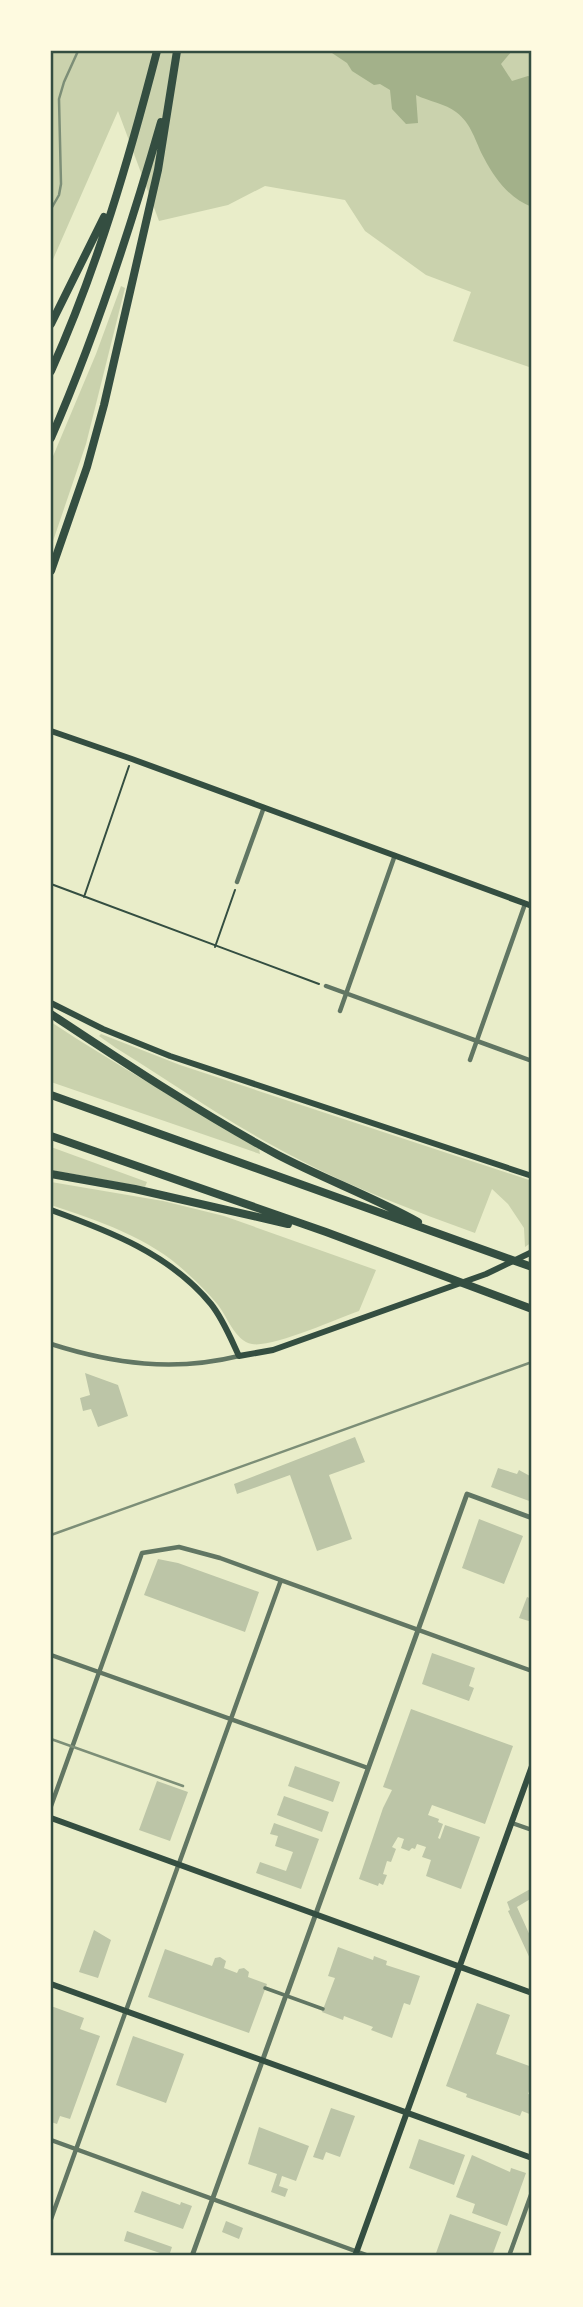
<svg xmlns="http://www.w3.org/2000/svg" width="583" height="2307" viewBox="0 0 583 2307" font-family="Rubik,sans-serif">
	<rect width="100%" height="100%" fill="#e9edc9"/>
	<!-- green -->
	<path fill="#cad2ad" d="M51,51H532V368L453,341L471,292L426,275L365,231L345,200L265,186L228,205L159,221L118,111L51,264Z
		M121,286L125,288L86,444L51,547V461L96,354Z
		M51,1022C119,1067 190,1106 259,1149L260,1154L51,1082Z
		M101,1034L180,1065L532,1181V1242L525,1247L524,1228L508,1204L492,1189L475,1233C415,1211 355,1189 298,1159C235,1127 177,1086 116,1048L99,1036Z
		M51,1147L147,1182L145,1187L51,1170Z
		M51,1182L163,1201L224,1216L376,1270L359,1311C337,1319 271,1348 252,1344C235,1341 227,1316 218,1305C209,1294 198,1283 188,1274C151,1238 99,1221 51,1205Z"/>
	<!-- water -->
	<path fill="#a3b18a" d="M329,51H512L501,64L512,81L528,76L532,77V207C510,199 495,179 484,158C475,141 472,124 456,112C446,104 428,101 416,95L418,123L406,124L392,109L390,90L380,84L374,85L352,71L347,63Z"/>
	<!-- building -->
	<path fill="#bcc5a7" d="M85,1373L118,1385L128,1416L98,1427L91,1409L83,1411L80,1398L90,1395Z
		M355,1437L365,1462L329,1475L352,1539L317,1551L290,1475L237,1494L234,1484Z
		M498,1468L517,1474L519,1470L530,1476L529,1479L532,1480V1502L491,1487Z
		M479,1519L523,1536L504,1584L462,1568Z
		M158,1559L178,1563L259,1592L245,1632L144,1595Z
		M527,1597L532,1599V1622L519,1618Z
		M432,1653L475,1668L469,1686L474,1688L469,1701L422,1684Z
		M411,1709L513,1746L485,1824L432,1805L428,1815L439,1819L438,1822L443,1824L438,1838L440,1839L445,1825L480,1837L461,1889L426,1876L431,1860L422,1857L426,1847L417,1844L415,1849L412,1848L409,1851L401,1848L404,1839L398,1837L392,1847L396,1849L391,1862L387,1861L383,1874L387,1875L383,1885L379,1883L378,1886L359,1879L383,1808L392,1790L383,1787Z
		M295,1766L340,1782L333,1802L288,1786Z
		M157,1781L188,1792L170,1841L139,1830Z
		M284,1796L329,1812L322,1832L277,1815Z
		M274,1823L319,1839L301,1889L256,1873L260,1862L286,1871L293,1852L275,1846L278,1836L270,1834Z
		M532,1888V1898L517,1907L532,1940V1963L508,1911L510,1910L507,1902Z
		M94,1930L111,1940L98,1978L79,1972Z
		M338,1947L373,1960L374,1956L387,1961L386,1965L420,1976L410,2005L404,2003L392,2038L371,2030L373,2027L344,2016L343,2020L322,2012L335,1978L328,1976Z
		M165,1949L212,1966L215,1958L220,1957L226,1961L224,1968L237,1973L239,1969L244,1968L249,1972L248,1977L267,1984L249,2033L148,1997Z
		M477,2003L510,2015L496,2054L532,2067V2083L528,2094L532,2095V2115L522,2111L520,2116L466,2097L467,2094L446,2086Z
		M51,2006L84,2018L80,2029L100,2036L70,2119L60,2116L57,2124L51,2122Z
		M133,2036L184,2054L166,2103L116,2085Z
		M331,2108L355,2116L340,2157L326,2152L323,2160L313,2157Z
		M259,2127L309,2146L296,2181L282,2176L279,2186L288,2189L285,2197L271,2192L277,2174L248,2164Z
		M419,2139L465,2155L454,2185L409,2168Z
		M472,2155L510,2172L511,2168L526,2173L507,2226L472,2213L475,2204L456,2197Z
		M142,2191L180,2205L181,2202L192,2206L183,2229L134,2212Z
		M450,2214L501,2232L492,2256H435Z
		M226,2221L243,2228L239,2239L222,2232Z
		M127,2231L172,2247L169,2256L124,2241Z"/>
	<g fill="none" stroke-linecap="round" stroke-linejoin="round">
		<!-- path -->
		<path stroke="#344e41" stroke-width="2" d="M51,884L319,984
			M84,897L129,766
			M215,947L235,890"/>
		<!-- pedestrian -->
		<path stroke="#617663" stroke-width="3.5" d="M265,1988L323,2009"/>
		<!-- minor -->
		<path stroke="#617663" stroke-width="4.5" d="M237,882L264,807
			M326,986L532,1061
			M340,1011L395,855
			M470,1060L525,904
			M51,1344C114,1364 174,1372 239,1356
			M51,1655L368,1768
			M51,1806L142,1553L179,1547L220,1558L532,1671
			M512,1823L532,1830
			M51,2140L369,2256
			M51,2219L281,1580
			M509,2256L532,2192"/>
		<!-- tertiary -->
		<path stroke="#617663" stroke-width="5" d="M287,1994L467,1494L532,1518
			M192,2256L285,1998"/>
		<!-- secondary -->
		<path stroke="#344e41" stroke-width="6" d="M51,731L132,759L532,906
			M51,1003L103,1029L170,1056L532,1176
			M51,1210C109,1231 170,1254 211,1304C223,1319 231,1339 239,1356L273,1350L486,1274L532,1252
			M51,1818L532,1993
			M51,1984L532,2158
			M355,2256L532,1766"/>
		<!-- motorway -->
		<path stroke="#344e41" stroke-width="8" d="M51,324L104,217
			M51,371C97,269 129,159 157,51
			M51,438C96,335 130,230 161,122
			M51,571L87,467L104,405L158,170L177,51
			M51,1014C125,1063 200,1113 278,1155C324,1179 373,1197 418,1222
			M51,1095L532,1267
			M51,1136L326,1232L532,1309
			M51,1174L135,1189L288,1224"/>
		<!-- rail -->
		<path stroke="#7c8e77" stroke-width="2.5" d="M51,209L59,195L61,184L59,99L64,82L78,51
			M51,1535L532,1362
			M51,1739L183,1786"/>
	</g>
	<!-- border -->
	<rect width="583" height="2307" fill="none" stroke="#fefae0" stroke-width="105"/>
	<rect x="52" y="52" width="478" height="2202" fill="none" stroke="#344e41" stroke-width="2.5"/>
</svg>
